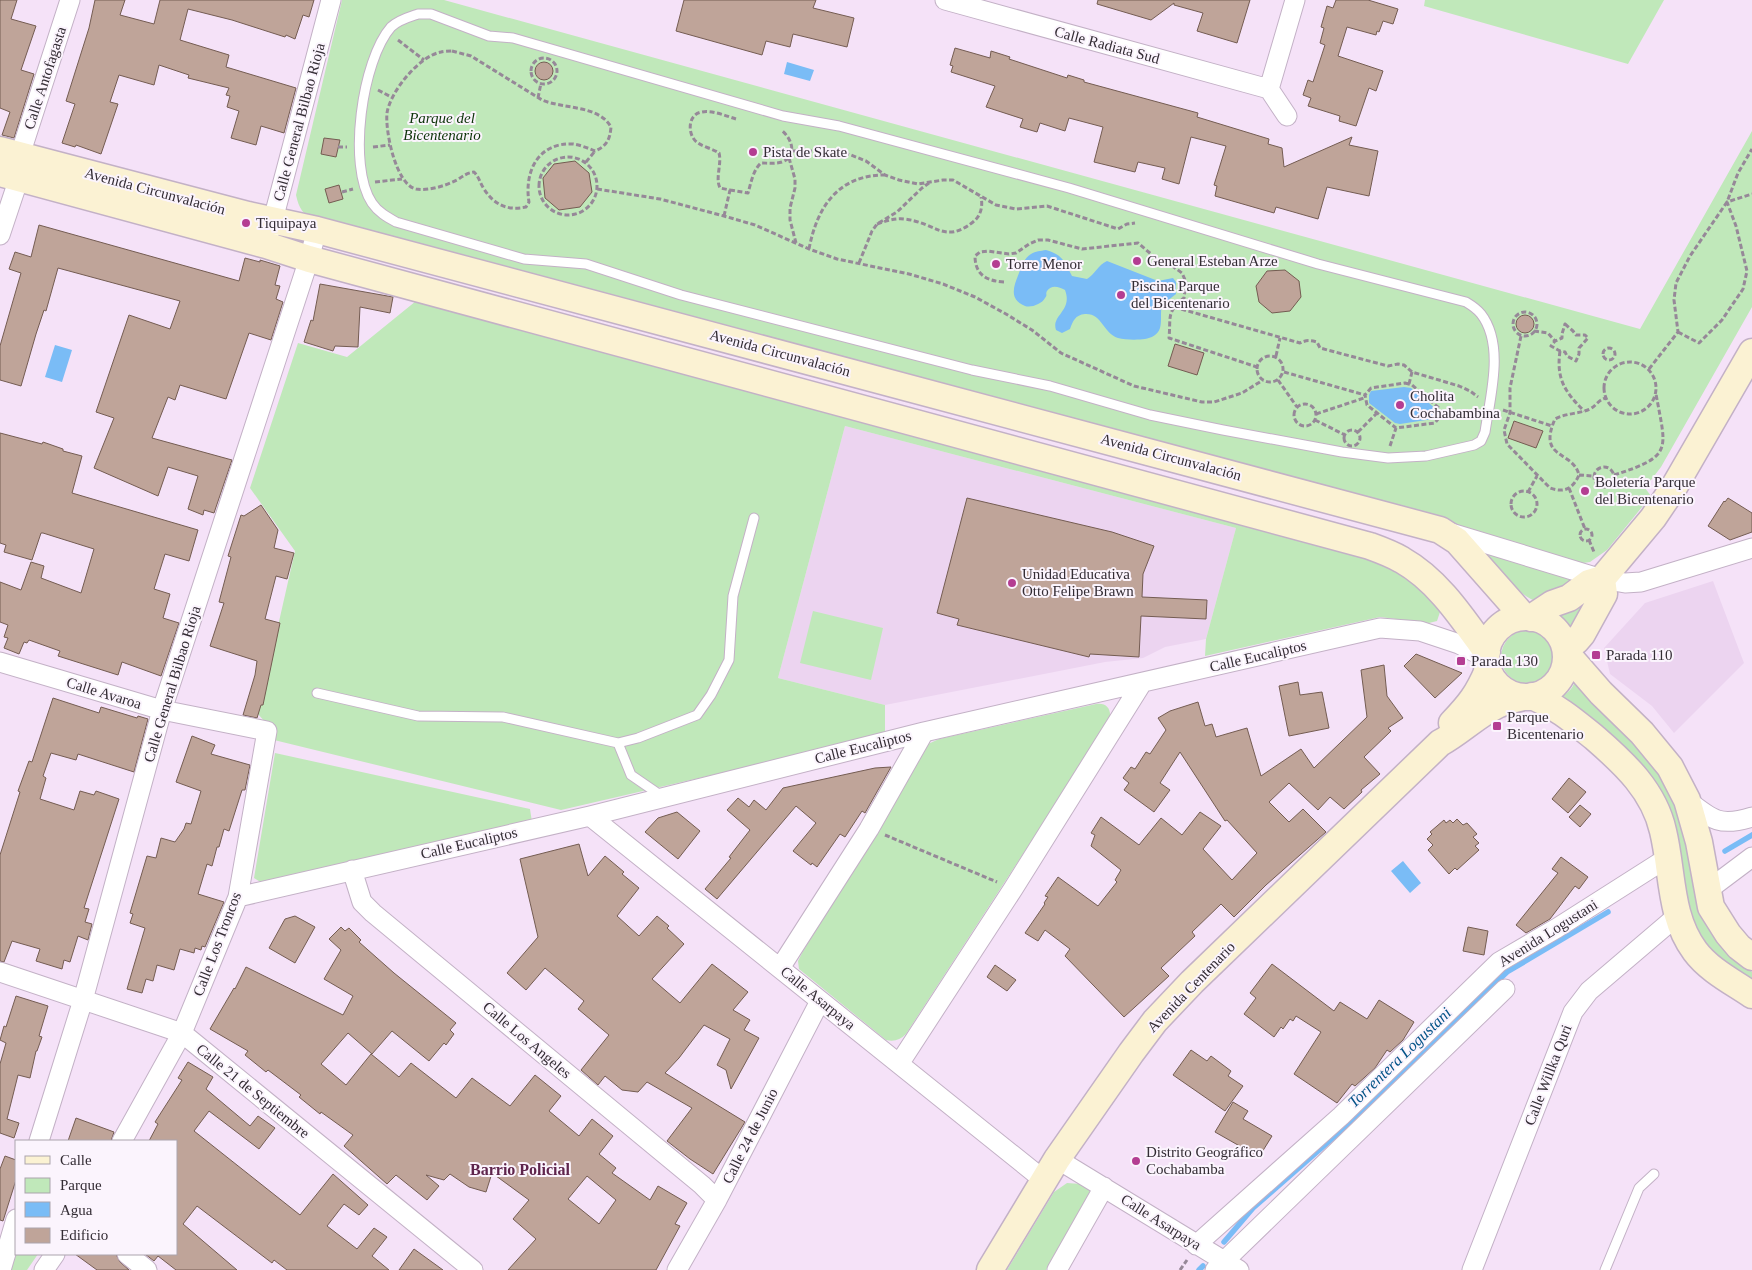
<svg xmlns="http://www.w3.org/2000/svg" width="1752" height="1270" viewBox="0 0 1752 1270" font-family="'Times New Roman',serif">
	<rect width="100%" height="100%" fill="#f5e2f8"/>
	<!-- built -->
	<path fill="#ecd4f0" d="M845,426L1236,528L1206,639L1165,647L1143,658L1105,662L885,705L778,678Z
		M1713,581L1744,663L1674,733L1652,706L1610,674L1604,648L1645,603Z"/>
	<!-- green -->
	<path fill="#c0e8ba" d="M342,0H444L1640,329L1752,131V307L1661,467L1645,488L1651,496L1607,550L1590,562L1576,564L315,221C303,214 299,209 296,195Z
		M1425,0H1664L1628,64L1424,6Z
		M416,301L1352,551C1383,565 1423,580 1440,612L1437,621L1429,623L1380,617L1205,656L1206,639L1236,528L845,426L778,678L885,705V735L561,810L274,740L273,731L258,714L295,551L250,488L298,343L347,357Z
		M1486,553L1572,579L1576,581C1567,586 1548,600 1538,601C1525,602 1495,566 1485,556Z
		M1595,588L1573,629L1553,616Z
		M813,611L883,628L871,680L800,663Z
		M1501 657a27 27 0 1 1 54 0a27 27 0 1 1-54 0Z
		M1576,676L1645,749L1675,798L1732,954L1752,972V984L1698,940L1625,749L1574,704L1557,699C1568,693 1574,689 1576,676Z
		M1096,704C1109,702 1113,713 1108,723L906,1034C900,1040 894,1042 886,1040L799,969L798,961L802,953L928,744L939,739Z
		M275,753L530,809L532,822L262,883L254,878Z
		M1067,1183L1081,1184L1091,1190L1046,1270H1007L1054,1192Z
		M16,1241V1254H38L27,1270H9Z"/>
	<!-- water -->
	<path fill="#7abcf6" d="M787,62L814,70L810,81L784,74Z
		M1046,250C1063,255 1065,262 1072,276L1087,279C1095,274 1098,265 1107,261L1158,281L1173,278L1176,282V294L1162,305C1160,312 1162,321 1160,328C1158,335 1151,338 1145,339C1138,340 1125,340 1118,338C1103,333 1102,313 1085,314C1075,315 1073,321 1070,329L1062,333L1056,330C1051,315 1073,311 1065,290C1059,287 1052,284 1047,291C1045,295 1048,294 1045,298C1042,304 1031,308 1025,306C1008,299 1014,286 1019,273C1022,266 1024,258 1031,254C1036,251 1040,251 1046,250Z
		M55,345L72,350L62,382L45,377Z
		M1404,387L1411,388L1436,409V417L1433,419L1400,424L1395,423L1369,403V395L1371,391Z
		M1403,861L1421,883L1410,893L1391,871Z"/>
	<g fill="none" stroke-linecap="round" stroke-linejoin="round">
		<!-- stream -->
		<path stroke="#7abcf6" stroke-width="5.5" d="M1725,851L1752,835
			M1224,1242L1253,1208L1342,1130L1507,972L1608,912
			M1199,1270L1203,1266"/>
	</g>
	<!-- building -->
	<path fill="#bfa499" stroke="#745c52" fill-rule="evenodd" d="M0,0H17L11,19L36,26L21,70L34,74L14,138L2,135L10,112L0,108Z
		M95,0H125L120,15L154,24L160,0H314L309,17L303,15L295,39L286,35L285,37L232,20L188,9L180,40L229,55L226,67L296,88L284,133L261,126L256,145L231,138L239,111L227,107L230,96L226,95L229,88L188,78L189,75L159,65L154,85L119,75L110,102L118,104L101,154L76,145L75,147L62,143L75,104L66,101L89,28Z
		M684,0H816L813,8L854,18L847,47L793,34L790,47L766,41L762,55L676,31Z
		M1098,0H1250L1237,43L1197,31L1203,13L1174,5V3L1151,20L1097,4Z
		M1336,0H1368L1398,9L1393,24L1383,21L1379,32L1377,31L1376,35L1347,27L1338,56L1383,71L1376,91L1369,88L1356,126L1339,121L1340,116L1308,106L1311,98L1303,95L1308,80L1313,82L1325,45L1320,43L1324,28L1321,27L1327,6L1333,8Z
		M955,48L990,58L991,51L1010,57L1009,59L1067,78L1068,75L1084,80V82L1198,113L1197,117L1269,139L1268,144L1282,148L1284,167L1352,137L1349,145L1378,151L1369,196L1327,187L1318,219L1276,207L1274,213L1215,196L1217,186L1214,185L1226,146L1191,137L1179,184L1162,179L1165,168L1138,162L1135,172L1094,162L1103,127L1069,118L1065,131L1040,123L1037,132L1020,127L1023,119L986,107L995,86L951,72L953,66L950,65Z
		M535 71a9 9 0 1 1 18 0a9 9 0 1 1-18 0Z
		M324,138L340,140L336,157L321,154Z
		M575,161L589,173L592,192L580,207L559,210L545,198L543,178L554,164Z
		M339,185L343,199L329,203L325,189Z
		M39,225L239,281L245,258L260,262V260L280,266L275,285L280,286L276,299L283,302L271,340L249,333L226,399L180,385L175,400L168,397L152,438L232,460L214,513L204,510L203,515L188,509L198,476L168,467L158,496L94,468L114,418L96,412L129,315L170,329L180,301L58,268L46,311L44,310L36,334L21,386L0,380V346L21,273L9,269L15,252L31,257Z
		M1285,270L1299,281L1301,297L1290,311L1272,313L1259,302L1256,286L1267,271Z
		M320,284L393,297L390,313L360,307L358,347L335,346L333,351L304,342L311,320L313,321Z
		M1516 324a9 9 0 1 1 18 0a9 9 0 1 1-18 0Z
		M1175,344L1204,353L1197,375L1168,366Z
		M1514,421L1543,431L1536,448L1508,438Z
		M0,433L42,444L43,442L63,449V451L82,456L72,493L198,530L189,561L165,554L154,589L170,594L163,618L179,623L161,676L122,662L118,675L58,656L60,651L29,640L27,643L24,642L19,654L4,648L8,638L4,637L8,625L0,622V582L21,590L31,562L44,566L41,578L81,593L94,549L43,533H41L32,560L4,552L6,545L0,543Z
		M967,498L1112,532L1154,546L1143,574L1142,597L1207,600L1206,619L1141,616L1139,657L1090,654L1089,657L957,625L959,619L937,613Z
		M1728,498L1752,513V532L1730,540L1708,526L1724,501L1725,502Z
		M261,505L278,530L274,548L294,553L287,579L276,576L265,619L280,623L263,705H261L257,718L243,715L255,675L257,661L210,646L224,603L219,602L231,557L228,556L241,515L244,516Z
		M1416,654L1462,673L1435,698L1404,666Z
		M1384,665L1387,696L1403,718L1388,728L1391,731L1364,757L1380,774L1361,790L1362,792L1344,809L1330,797L1318,810L1289,783L1269,802L1289,822L1303,809L1326,832L1266,885L1234,917L1221,904L1192,932L1195,936L1161,968L1169,976L1124,1017L1065,956L1070,949L1045,930L1038,941L1025,933L1045,904L1044,903L1048,897L1045,896L1058,877L1098,906L1117,882L1115,880L1121,870L1091,846L1095,835L1091,833L1101,817L1139,845L1161,818L1182,835L1200,812L1221,826L1203,849L1232,880L1257,853L1227,820L1225,821L1180,752L1160,783L1170,790L1154,812L1124,790L1129,783L1123,778L1131,767L1135,769L1146,752L1150,754L1166,730L1158,718L1170,711L1198,702L1205,726L1212,724L1216,737L1247,728L1261,776L1301,749L1314,768L1367,717L1361,670Z
		M1298,682L1300,695L1322,692L1329,728L1289,736L1279,686Z
		M53,698L99,713L101,707L137,718L138,716L148,719L134,772L78,754L76,760L51,753L43,776L46,778L40,799L74,810L80,791L94,795L96,791L119,799L84,908L89,909L85,922L92,924L88,940L78,936L70,962L64,960L62,969L36,961L40,949L12,941L4,962L0,961V855L20,792L18,791L29,761L32,762Z
		M192,736L215,745L211,754L250,765L245,790H242L229,831L224,829L219,847H217L212,866L207,864L198,894L224,902L205,947L202,946L201,950L195,948L194,953L180,949L174,970L157,965L153,981L146,979L142,993L127,989L145,928L130,923L133,914L130,913L147,856L156,858L161,838L175,842L184,829L186,823L191,824L201,791L176,782Z
		M891,767L865,813L862,811L845,837L840,834L817,867L812,863L811,865L793,851L816,823L796,806L717,899L705,889L731,858L729,857L750,830L727,810L738,798L749,807L754,800L766,810L783,788L875,768Z
		M1569,778L1586,792L1568,813L1552,799Z
		M1580,805L1591,814L1580,827L1569,817Z
		M677,812L700,831L678,859L645,832L658,818Z
		M1457,819L1463,825L1467,823L1477,834L1473,837L1479,843L1475,846L1479,850L1457,870L1455,868L1449,874L1428,850L1433,845L1427,839L1432,834L1430,832L1444,820L1446,823L1450,820L1453,823Z
		M579,844L588,876L605,856L624,872L622,874L639,888L617,916L639,936L657,916L669,926L667,928L684,944L652,979L680,1003L712,964L748,992L733,1010L750,1020L744,1030L759,1038L731,1089L726,1070L717,1065L730,1039L704,1025L679,1058L665,1073L745,1122L713,1174L690,1159L667,1141L692,1108L647,1082L638,1092L622,1090L605,1076L598,1085L581,1070L609,1035L578,1009L584,1001L545,968L526,990L507,973L538,937L520,859Z
		M1561,857L1588,877L1579,889L1575,886L1550,919L1526,933L1516,925L1558,873L1552,869Z
		M295,916L315,927L295,963L269,948L285,919Z
		M341,927L345,931L349,928L361,940L359,942L394,973L456,1023L450,1030L454,1034L446,1045L444,1043L429,1061L392,1031L372,1054L348,1033L321,1064L346,1085L371,1054L399,1077L411,1063L456,1098L472,1078L510,1106L535,1075L561,1096L549,1111L579,1136L592,1119L613,1136L599,1154L616,1168L612,1173L650,1200L658,1186L687,1203L675,1224L680,1226L656,1270H508L536,1239L513,1219L529,1200L492,1173L486,1192L469,1187L450,1174L444,1180L426,1175L439,1186L427,1200L396,1175L387,1184L344,1146L353,1135L321,1112L320,1114L299,1097L301,1095L268,1070L266,1072L245,1055L248,1051L210,1029L234,988L235,989L246,967L343,1015L353,996L324,979L341,950L329,939ZM587,1176L616,1200L599,1224L568,1199Z
		M1468,927L1488,931L1484,955L1463,951Z
		M1272,964L1334,1011L1340,1002L1367,1019L1379,1000L1414,1022L1403,1040L1390,1052L1387,1050L1375,1068L1355,1086L1352,1084L1337,1103L1294,1074L1321,1032L1296,1016L1293,1021L1290,1019L1283,1029L1281,1027L1274,1037L1244,1014L1256,998L1250,993Z
		M995,965L1016,980L1007,991L987,977Z
		M16,996L48,1006L39,1036L42,1037L37,1051H36L30,1078L18,1075L7,1119L19,1123L14,1138L0,1133V1064L6,1043L0,1040L4,1026L6,1027Z
		M1191,1050L1207,1061L1211,1056L1231,1071L1228,1076L1243,1086L1225,1111L1173,1075Z
		M188,1062L213,1077L206,1089L250,1126L258,1116L275,1128L259,1149L209,1111L194,1131L300,1215L333,1174L368,1205L359,1215L344,1204L327,1226L357,1249L374,1228L387,1237L372,1256L389,1270H287L274,1260L272,1263L197,1206L183,1224L237,1270H176L158,1256L154,1261L145,1254H176V1141H149L158,1124L155,1122L182,1080L178,1078Z
		M1233,1102L1248,1111L1243,1119L1272,1136L1259,1157L1215,1132Z
		M76,1118L114,1132L111,1141H68Z
		M5,1156L16,1160V1180L3,1221L0,1220V1169Z
		M414,1249L443,1270H399Z
		M75,1254H116L120,1262L129,1270H97Z"/>
	<g fill="none" stroke-linecap="round" stroke-linejoin="round">
		<!-- service casing -->
		<g stroke="#c3b1c6" stroke-width="11">
			<path id="service" d="M418,14H431L489,36L513,38L783,116L839,126L1069,188L1318,264L1466,302C1471,305 1477,309 1481,314C1505,345 1490,397 1485,432L1481,441L1474,445L1426,456L1388,458L1342,452L1223,430L1150,415L1050,386L972,370L681,295L586,264L524,259L396,222C387,217 378,212 372,203C347,166 362,60 391,27C398,20 409,17 418,14Z
				M317,693L418,716L503,717L618,743L631,775L663,797
				M618,743L638,738L697,715L711,695L729,660L733,596L754,518
				M1605,1270L1639,1188L1654,1174"/>
		</g>
		<!-- minor casing -->
		<g stroke="#c3b1c6" stroke-width="21">
			<path id="minor" d="M945,0L1269,89
				M1287,116L1269,89L1295,0
				M20,155L70,0
				M270,231L331,0
				M0,235L19,178
				M1448,532L1602,579L1625,583L1641,582L1752,548
				M0,662L162,710L267,731L238,897L182,1033L122,1141
				M1687,800C1712,820 1720,827 1752,817
				M590,816L1045,1181
				M352,870L362,902L373,913L702,1185L717,1200
				M1708,890L1752,857
				M238,897L590,816L924,732L1380,628L1420,631L1459,644L1486,658
				M780,968L869,829L924,732
				M0,972L182,1033L473,1270
				M899,1064L1013,889L1142,683
				M39,1141L83,1000L162,710L309,259L317,230
				M1057,1159L1239,1270
				M1196,1245L1341,1116L1499,962L1557,928L1667,858
				M127,1254L147,1270
				M1,1270L16,1219
				M44,1270L55,1254
				M677,1270L717,1200L820,1001
				M1057,1270L1104,1187
				M1215,1270L1505,989
				M1472,1270L1573,1012L1589,991L1677,916"/>
		</g>
		<!-- secondary casing -->
		<g stroke="#c3b1c6" stroke-width="29">
			<path id="secondary" d="M0,150L248,215L317,230L1440,530L1457,541L1524,617
				M0,173L266,245L309,259L1370,546C1381,550 1392,554 1402,560C1439,581 1463,619 1487,652
				M1486 657a40 40 0 1 1 80 0a40 40 0 1 1-80 0Z
				M1531,618L1552,604L1569,598L1589,583L1602,579L1653,518L1674,487L1752,352
				M1565,648L1576,641L1582,634L1604,594L1602,579
				M1567,654L1601,693L1642,733L1670,767L1687,800L1699,842L1711,907L1728,934L1739,947L1752,957
				M1532,696C1558,707 1574,721 1595,738C1625,764 1654,791 1663,831C1673,872 1669,916 1695,951C1709,970 1733,982 1752,995
				M1452,723C1470,704 1478,694 1488,670
				M990,1270L1057,1159L1131,1053L1155,1021L1192,982L1440,743C1460,732 1477,715 1497,705C1506,701 1515,699 1524,697"/>
		</g>
		<!-- path -->
		<path stroke="#968898" stroke-width="3" stroke-dasharray="5 2.5" stroke-linecap="butt" d="M398,40L424,60
			M452,51L471,56L542,100C563,109 599,105 611,127C610,139 607,146 595,151C588,148 580,145 573,144C538,142 524,172 529,202L526,207C508,211 494,205 484,189C480,183 479,177 474,172C467,173 463,176 457,180C445,186 429,191 416,189C396,185 385,131 387,113C390,92 419,56 441,52C444,51 449,51 452,51Z
			M531 71a13 13 0 1 1 26 0a13 13 0 1 1-26 0Z
			M378,90L393,98
			M538,98L541,83
			M338,147H347
			M373,147L390,145
			M792,151H837L851,155L866,161L885,175L899,180L918,184L943,180H953L996,205L1016,209L1047,206L1118,229L1127,224L1135,223
			M539 186a29 29 0 1 1 58 0a29 29 0 1 1-58 0Z
			M789,158L795,179V188L790,208V220L796,243
			M586,162L595,151
			M375,182L402,179
			M597,189L660,199L724,216L755,225L809,249L837,259L909,274L943,284L975,297L1006,314L1032,330L1061,353L1134,386L1202,402H1214L1242,393L1263,380
			M730,190L748,193C751,183 753,170 761,163C768,163 775,164 782,162C798,156 792,138 781,130
			M342,192L353,189
			M724,216L730,190L720,188C715,178 722,164 719,153C713,149 704,147 698,143C687,136 687,114 702,112C713,110 726,116 736,119
			M877,224C886,221 895,218 904,219C935,222 944,245 973,222C981,216 983,206 981,197
			M809,249C817,207 838,175 885,175
			M859,263L872,231L877,224L897,212L922,188L929,183
			M1004,282C987,281 975,275 975,256L980,252L988,251L1009,254L1016,253L1029,244L1038,240H1048L1082,249L1138,243L1157,259L1171,265L1182,273L1186,282L1184,298C1166,312 1171,317 1169,338L1257,367
			M1174,307L1300,343C1306,340 1310,340 1317,342L1320,348L1388,366L1398,364L1404,365L1412,372L1459,386L1470,391L1478,397
			M1513 324a12 12 0 1 1 24 0a12 12 0 1 1-24 0Z
			M1565,324L1573,331L1576,335H1585L1588,338L1579,348V354L1576,361L1567,356L1565,352L1560,351L1551,346L1555,341L1562,338V334Z
			M1534,331L1548,333L1555,341
			M1678,332L1699,343L1722,320L1743,289L1747,271L1736,226L1727,202L1752,194
			M1521,336L1510,388V413L1504,430L1507,444L1550,488C1564,493 1573,489 1579,475C1573,450 1537,460 1555,419C1566,413 1579,414 1590,409C1596,406 1598,400 1606,398
			M1603 354a6 6 0 1 1 12 0a6 6 0 1 1-12 0Z
			M1560,351C1556,379 1565,392 1584,411
			M1257 369a13 13 0 1 1 26 0a13 13 0 1 1-26 0Z
			M1276,356L1280,338
			M1604 388a26 26 0 1 1 52 0a26 26 0 1 1-52 0Z
			M1649,369L1678,332L1674,300L1676,283L1690,256L1727,202L1738,173L1752,149
			M1284,372L1365,395
			M1278,380L1297,407
			M1405,383L1412,385L1439,408L1438,419L1435,423L1396,428L1367,405L1365,395L1371,388Z
			M1409,384L1412,372
			M1294 415a11 11 0 1 1 22 0a11 11 0 1 1-22 0Z
			M1503,410L1552,426
			M1316,414L1364,398
			M1315,420L1345,435
			M1344 438a8 8 0 1 1 16 0a8 8 0 1 1-16 0Z
			M1358,432L1377,413
			M1390,446L1396,428
			M1594 477a10 10 0 1 1 20 0a10 10 0 1 1-20 0Z
			M1579,475L1593,476
			M1614,475C1674,456 1666,450 1656,394
			M1569,488L1585,529
			M1511 504a13 13 0 1 1 26 0a13 13 0 1 1-26 0Z
			M1528,492L1537,476
			M1580 535a6 6 0 1 1 12 0a6 6 0 1 1-12 0Z
			M1589,540L1594,552L1593,553
			M885,835L997,882
			M1180,1270L1187,1260"/>
		<!-- service -->
		<use href="#service" stroke="#fff" stroke-width="9"/>
		<!-- minor -->
		<use href="#minor" stroke="#fff" stroke-width="19"/>
		<!-- secondary -->
		<use href="#secondary" stroke="#fbf2d3" stroke-width="26"/>
	</g>
	<!-- markers -->
	<g fill="#b43d92" stroke="#fbf4fd" stroke-width="2">
		<circle cx="753" cy="152" r="5"/>
		<circle cx="246" cy="223" r="5"/>
		<circle cx="1137" cy="261" r="5"/>
		<circle cx="996" cy="264" r="5"/>
		<circle cx="1121" cy="295" r="5"/>
		<circle cx="1400" cy="405" r="5"/>
		<circle cx="1585" cy="491" r="5"/>
		<circle cx="1012" cy="583" r="5"/>
		<rect x="1591" y="650" width="10" height="10" rx="2.5"/>
		<rect x="1456" y="656" width="10" height="10" rx="2.5"/>
		<rect x="1492" y="721" width="10" height="10" rx="2.5"/>
		<circle cx="1136" cy="1161" r="5"/>
	</g>
	<g text-anchor="middle" stroke-width="4" stroke-linejoin="round" paint-order="stroke">
		<!-- street labels -->
		<g font-size="15" fill="#332c34" stroke="#fbf4fd">
			<text transform="translate(1107 45) rotate(15)" y="5">Calle Radiata Sud</text>
			<text transform="translate(45 78) rotate(-72)" y="5">Calle Antofagasta</text>
			<text transform="translate(299 122) rotate(-75)" y="5">Calle General Bilbao Rioja</text>
			<text transform="translate(155 191) rotate(15)" y="5">Avenida Circunvalación</text>
			<text transform="translate(780 353) rotate(15)" y="5">Avenida Circunvalación</text>
			<text transform="translate(1171 457) rotate(15)" y="5">Avenida Circunvalación</text>
			<text transform="translate(1258 656) rotate(-13)" y="5">Calle Eucaliptos</text>
			<text transform="translate(172 684) rotate(-73)" y="5">Calle General Bilbao Rioja</text>
			<text transform="translate(104 693) rotate(17)" y="5">Calle Avaroa</text>
			<text transform="translate(863 747) rotate(-14)" y="5">Calle Eucaliptos</text>
			<text transform="translate(469 843) rotate(-13)" y="5">Calle Eucaliptos</text>
			<text transform="translate(1548 933) rotate(-32)" y="5">Avenida Logustani</text>
			<text transform="translate(217 944) rotate(-69)" y="5">Calle Los Troncos</text>
			<text transform="translate(1191 987) rotate(-46)" y="5">Avenida Centenario</text>
			<text transform="translate(818 998) rotate(39)" y="5">Calle Asarpaya</text>
			<text transform="translate(527 1040) rotate(40)" y="5">Calle Los Angeles</text>
			<text transform="translate(1548 1075) rotate(-69)" y="5">Calle Willka Quri</text>
			<text transform="translate(253 1091) rotate(39)" y="5">Calle 21 de Septiembre</text>
			<text transform="translate(750 1136) rotate(-63)" y="5">Calle 24 de Junio</text>
			<text transform="translate(1161 1222) rotate(32)" y="5">Calle Asarpaya</text>
		</g>
		<!-- park labels -->
		<g font-size="15" font-style="italic" fill="#0c3308" stroke="#fbf4fd">
			<text x="442" y="123">Parque del<tspan x="442" dy="17">Bicentenario</tspan></text>
		</g>
		<!-- poi labels -->
		<g font-size="15" fill="#332c34" stroke="#fbf4fd" text-anchor="start">
			<text x="763" y="157">Pista de Skate</text>
			<text x="256" y="228">Tiquipaya</text>
			<text x="1147" y="266">General Esteban Arze</text>
			<text x="1006" y="269">Torre Menor</text>
			<text x="1131" y="291">Piscina Parque<tspan x="1131" dy="17">del Bicentenario</tspan></text>
			<text x="1410" y="401">Cholita<tspan x="1410" dy="17">Cochabambina</tspan></text>
			<text x="1595" y="487">Boletería Parque<tspan x="1595" dy="17">del Bicentenario</tspan></text>
			<text x="1022" y="579">Unidad Educativa<tspan x="1022" dy="17">Otto Felipe Brawn</tspan></text>
			<text x="1606" y="660">Parada 110</text>
			<text x="1471" y="666">Parada 130</text>
			<text x="1507" y="722">Parque<tspan x="1507" dy="17">Bicentenario</tspan></text>
			<text x="1146" y="1157">Distrito Geográfico<tspan x="1146" dy="17">Cochabamba</tspan></text>
		</g>
		<!-- water labels -->
		<g font-size="16" font-style="italic" fill="#045388" stroke="#fbf4fd">
			<text transform="translate(1399 1057) rotate(-44)" y="6">Torrentera Logustani</text>
		</g>
		<!-- neighbourhood labels -->
		<g font-size="16" font-weight="bold" fill="#5e244c" stroke="#fbf4fd">
			<text x="520" y="1175">Barrio Policial</text>
		</g>
	</g>
	<!-- legend -->
	<rect x="15" y="1140" width="162" height="115" fill="#fbf4fd" stroke="#aba4ad"/>
	<rect x="25" y="1156" width="25" height="8" fill="#fbf2d3" stroke="#aba4ad"/>
	<text x="60" y="1165" font-size="15" fill="#332c34">Calle</text>
	<rect x="25" y="1178" width="25" height="15" fill="#c0e8ba" stroke="#aba4ad"/>
	<text x="60" y="1190" font-size="15" fill="#332c34">Parque</text>
	<rect x="25" y="1202" width="25" height="15" fill="#7abcf6" stroke="#aba4ad"/>
	<text x="60" y="1215" font-size="15" fill="#332c34">Agua</text>
	<rect x="25" y="1228" width="25" height="15" fill="#bfa499" stroke="#aba4ad"/>
	<text x="60" y="1240" font-size="15" fill="#332c34">Edificio</text>
</svg>
